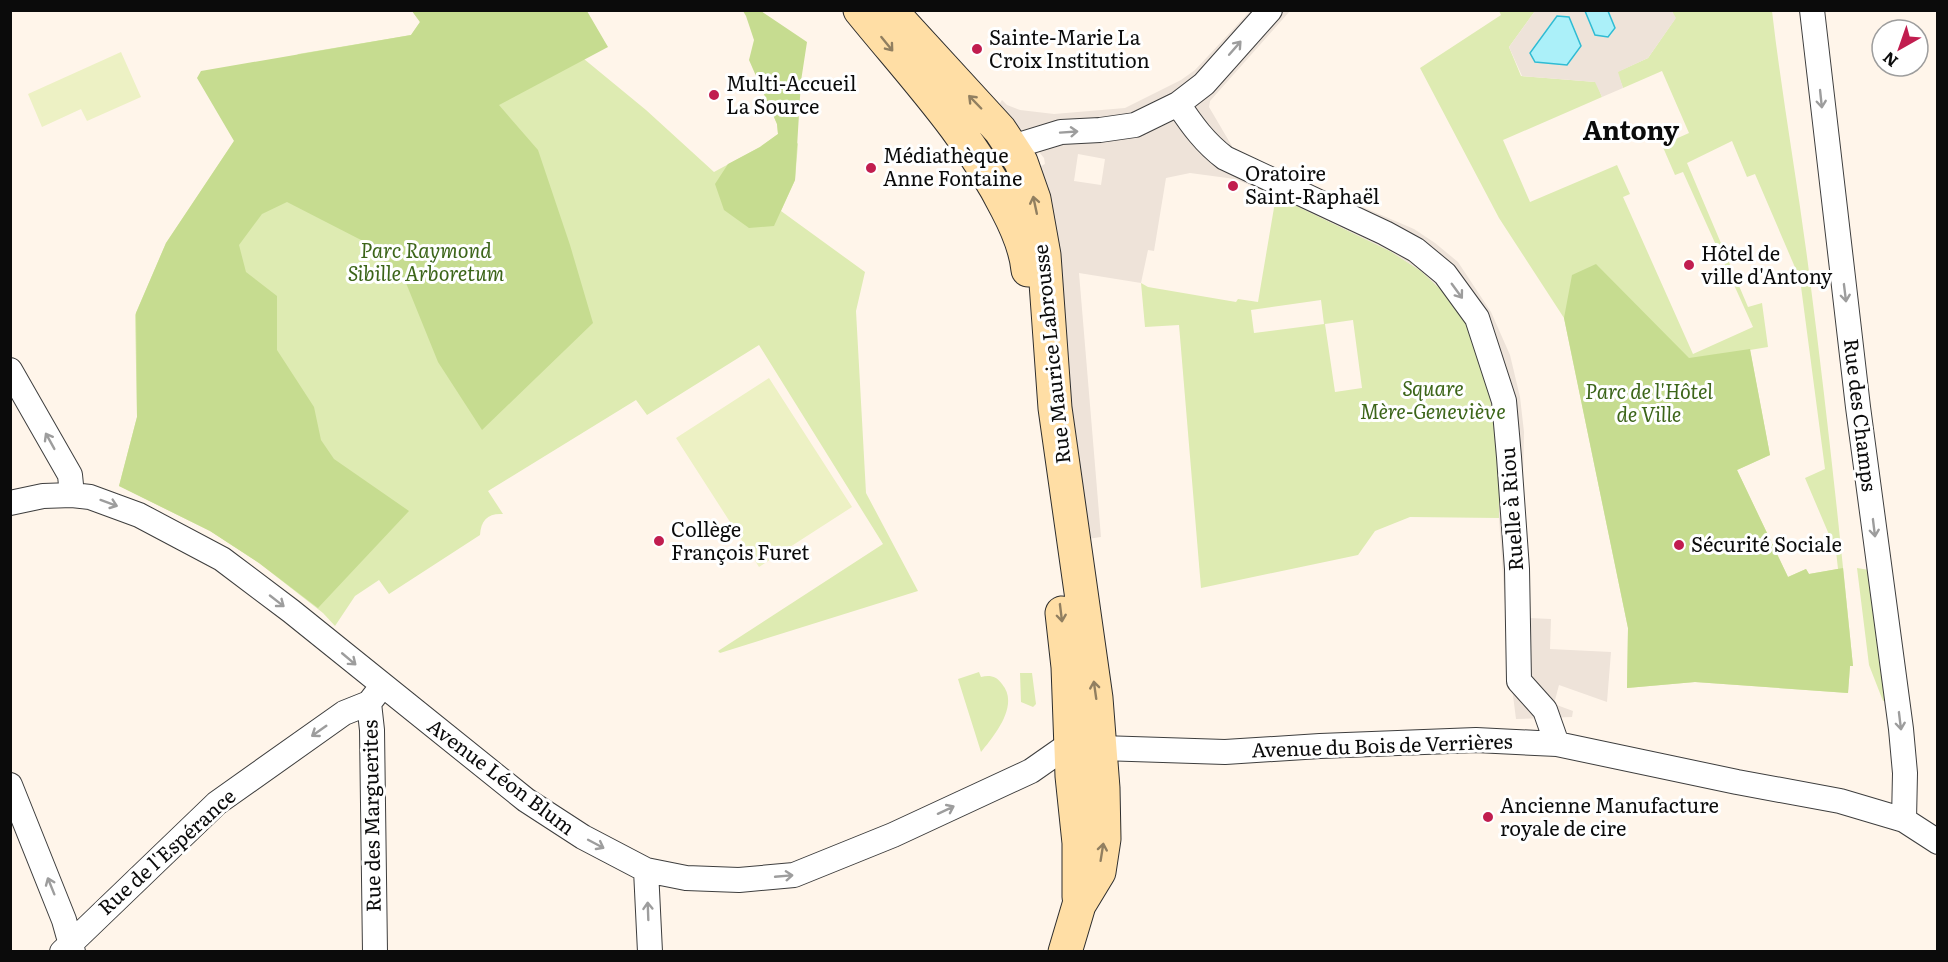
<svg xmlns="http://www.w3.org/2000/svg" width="1948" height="962" viewBox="0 0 1948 962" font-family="Literata,serif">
	<rect width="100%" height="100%" fill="#fff5ea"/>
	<!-- green -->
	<path fill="#deebb2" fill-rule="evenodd" d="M412,11L584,59L646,110L714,172L760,147L778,134L777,124L765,96L798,144L795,180L781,211L865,272L856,311L866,493L918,591L720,653L718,651L883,544L759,345L647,415L636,400L488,491L503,514C488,513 481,520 480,535L389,594L379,580L355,596L335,626L323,613L259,563L210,531L119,486L137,417L135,315L166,243L234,141L298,54L411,35L420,22Z
		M1499,11H1535L1509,47L1521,76L1596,82L1602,97L1503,140L1530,202L1617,165L1630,194L1623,197L1693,354L1753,327L1683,172L1675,175L1662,145L1689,133L1662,71L1623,88L1617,72L1648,58L1675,19L1672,11H1772C1782,98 1798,185 1809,272C1826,403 1840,534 1853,666H1850L1848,693L1695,682L1627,688L1628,628L1564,318L1499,218L1420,68L1501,15ZM1732,141L1747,177L1755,174L1800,279L1825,469L1805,478L1836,551L1838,569L1809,574L1806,569L1788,577L1737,470L1770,455L1750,350L1768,347L1762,303L1748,307L1687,163Z
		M1276,196L1390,251L1421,271L1452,300L1471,330L1488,381L1499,467V518L1410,517L1375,531L1358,555L1201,588L1179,325L1145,327L1141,283L1148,287L1236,302L1238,299L1258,302ZM1321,300L1324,324L1254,333L1251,310ZM1353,320L1362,388L1335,392L1325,324Z
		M1857,568L1869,570L1888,700L1883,701L1869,665Z
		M979,672L981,677C990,675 996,676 1002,684C1020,705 994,736 981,752L958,679Z
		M1020,673H1032L1036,704L1033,707L1021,702Z"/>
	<!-- forest -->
	<path fill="#c6dc90" d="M412,11H587L608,47L499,105L538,150L570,245L593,323L482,430L438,362L406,283L363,241L287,202L262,214L239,245L246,272L277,296V350L314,407L321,440L334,459L409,511L318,608L259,563L210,531L119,486L137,417L136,313L166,243L234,141L197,78L201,71L411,35L420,22Z
		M743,11H761L807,42L801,81L795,180L774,226L749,228L724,210L715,184L728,164L760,147L778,134L777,124L749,60L754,40L746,16Z
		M1596,264L1689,358L1750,349L1770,455L1737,470L1788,577L1806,569L1809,574L1843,568L1853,666H1850L1848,693L1695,682L1627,688L1628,628L1564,318L1572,275Z"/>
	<!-- pitch -->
	<path fill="#edf1c4" d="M121,52L141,97L87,121L81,109L42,127L28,94Z
		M769,378L852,507L759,567L676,438Z"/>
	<!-- plaza -->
	<path fill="#eee3d9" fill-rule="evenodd" d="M1250,11H1290L1210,101L1209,107L1236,153L1414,229L1435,243L1458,262L1491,312L1510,355L1520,397L1524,432L1523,480L1529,618L1551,619L1550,649L1611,652L1607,702L1559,685L1554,704L1573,711L1572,717L1516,719L1509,664L1499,518V467L1488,381L1471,330L1452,300L1421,271L1390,251L1276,196L1235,179L1190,173L1166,178L1154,251L1148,250L1141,283L1079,273L1101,537L1081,540L1039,167L1045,164L1044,158L1039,152L1035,157L995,111L1002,100L1007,105L1020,110L1054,114L1125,108L1181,80L1195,70ZM1078,154L1105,159L1101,185L1074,181Z
		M1535,11H1585L1595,35L1615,27L1608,11H1672L1676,18L1648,58L1618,72L1623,88L1602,97L1595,82L1522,76L1509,47Z"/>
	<!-- water -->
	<path fill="#abf0f9" stroke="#2fbcd4" stroke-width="1.5" d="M1585,11H1608L1615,28L1608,37L1595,35Z
		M1557,16L1569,17L1581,46L1567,65L1535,62L1530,53Z"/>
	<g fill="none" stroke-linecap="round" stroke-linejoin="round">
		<!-- street casing -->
		<g stroke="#3e3e3e" stroke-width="26">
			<path id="street" d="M1812,10L1858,407L1901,729L1905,773L1904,820
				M1178,104C1192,125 1205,143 1225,158L1385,233L1416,250L1445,274L1477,318L1504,401L1509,457L1517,569L1519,681L1545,710L1557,744
				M1012,147L1061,132L1100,130L1135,125L1178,104L1204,84L1270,10
				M10,370L70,475L72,495
				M10,503L43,496L72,495L90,497L139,515L222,559L291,611L526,800L583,837L646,870L686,878L739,880L794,875L893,835L1031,771L1071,743L1101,748L1225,752L1320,746L1476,740L1557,744L1737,782L1840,801L1904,820L1938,842
				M10,785L64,920L73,952
				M646,870L650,952
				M62,952L217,803L344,713L369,703
				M375,952L372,730L369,703L379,690"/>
		</g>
		<!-- secondary casing -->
		<g stroke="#2d2d2d" stroke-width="35">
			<path id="secondary" d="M860,10C912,74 970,135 1007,209C1017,228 1026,249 1028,270
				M890,10L1000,130L1021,162L1034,199L1044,255L1055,408L1096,698L1103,788L1104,839L1099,872L1079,905L1065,952
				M1062,613L1068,667L1072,776L1079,843V897"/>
		</g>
		<!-- street -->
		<use href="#street" stroke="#fff" stroke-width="24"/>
		<!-- secondary -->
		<use href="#secondary" stroke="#ffdea5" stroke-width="33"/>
	</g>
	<!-- one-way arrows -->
	<defs><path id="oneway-shaft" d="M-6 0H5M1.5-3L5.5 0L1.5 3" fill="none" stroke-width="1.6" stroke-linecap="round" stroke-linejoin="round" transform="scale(1.5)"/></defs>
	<g stroke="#917f60">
		<use href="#oneway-shaft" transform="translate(887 44) rotate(51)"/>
		<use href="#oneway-shaft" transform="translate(975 102) rotate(-134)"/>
		<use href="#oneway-shaft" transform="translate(1035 205) rotate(-102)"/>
		<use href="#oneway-shaft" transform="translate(1061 613) rotate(83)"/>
		<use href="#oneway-shaft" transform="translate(1095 690) rotate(-98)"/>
		<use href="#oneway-shaft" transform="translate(1102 852) rotate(-81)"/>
	</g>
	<g stroke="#9d9d9d">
		<use href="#oneway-shaft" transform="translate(1235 48) rotate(-49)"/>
		<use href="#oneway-shaft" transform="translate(1821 99) rotate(84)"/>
		<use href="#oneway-shaft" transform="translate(1069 132) rotate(-4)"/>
		<use href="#oneway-shaft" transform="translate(1457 291) rotate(54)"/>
		<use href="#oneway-shaft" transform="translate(1845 293) rotate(83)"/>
		<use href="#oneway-shaft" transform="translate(50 441) rotate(-119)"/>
		<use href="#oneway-shaft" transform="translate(109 503) rotate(20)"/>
		<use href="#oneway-shaft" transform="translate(1874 528) rotate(83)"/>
		<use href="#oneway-shaft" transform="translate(277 601) rotate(38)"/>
		<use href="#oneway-shaft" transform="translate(349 659) rotate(40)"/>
		<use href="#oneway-shaft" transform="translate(1900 721) rotate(83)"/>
		<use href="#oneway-shaft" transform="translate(319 731) rotate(145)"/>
		<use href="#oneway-shaft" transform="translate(946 810) rotate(-25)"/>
		<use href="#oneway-shaft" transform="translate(596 844) rotate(28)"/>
		<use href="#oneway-shaft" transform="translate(784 876) rotate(-5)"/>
		<use href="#oneway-shaft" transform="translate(51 886) rotate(-112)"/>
		<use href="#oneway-shaft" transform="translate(648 911) rotate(-92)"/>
	</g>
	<!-- markers -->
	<g fill="#c11d4f" stroke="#fff" stroke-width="2">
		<circle cx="977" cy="49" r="6"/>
		<circle cx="714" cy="95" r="6"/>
		<circle cx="871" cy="168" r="6"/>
		<circle cx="1233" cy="186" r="6"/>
		<circle cx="1689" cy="265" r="6"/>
		<circle cx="659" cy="541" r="6"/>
		<circle cx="1679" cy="545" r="6"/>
		<circle cx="1488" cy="817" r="6"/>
	</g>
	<g text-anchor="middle" stroke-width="6" stroke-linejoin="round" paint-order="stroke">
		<!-- poi labels -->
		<g font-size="20" fill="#0b0b0b" stroke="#fff" text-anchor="start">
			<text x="989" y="45">Sainte-Marie La<tspan x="989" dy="23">Croix Institution</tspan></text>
			<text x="726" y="91">Multi-Accueil<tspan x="726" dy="23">La Source</tspan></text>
			<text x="883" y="163">Médiathèque<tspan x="883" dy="23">Anne Fontaine</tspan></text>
			<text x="1245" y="181">Oratoire<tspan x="1245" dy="23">Saint-Raphaël</tspan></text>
			<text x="1701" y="261">Hôtel de<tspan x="1701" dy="23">ville d'Antony</tspan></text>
			<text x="671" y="537">Collège<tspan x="671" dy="23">François Furet</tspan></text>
			<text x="1691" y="552">Sécurité Sociale</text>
			<text x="1500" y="813">Ancienne Manufacture<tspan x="1500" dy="23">royale de cire</tspan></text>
		</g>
		<!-- park labels -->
		<g font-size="20" font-style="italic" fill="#3c6519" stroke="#fff">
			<text x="426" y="258">Parc Raymond<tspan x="426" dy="23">Sibille Arboretum</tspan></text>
			<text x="1433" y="396">Square<tspan x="1433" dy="23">Mère-Geneviève</tspan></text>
			<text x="1649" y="399">Parc de l'Hôtel<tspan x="1649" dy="23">de Ville</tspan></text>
		</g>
		<!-- street labels -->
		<g font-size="20" fill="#0b0b0b" stroke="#fff">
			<text transform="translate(1052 354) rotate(-96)" y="7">Rue Maurice Labrousse</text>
			<text transform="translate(1860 415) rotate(83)" y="7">Rue des Champs</text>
			<text transform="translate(1512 509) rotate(-94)" y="7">Ruelle à Riou</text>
			<text transform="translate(1382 746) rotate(-2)" y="7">Avenue du Bois de Verrières</text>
			<text transform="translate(501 777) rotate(37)" y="7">Avenue Léon Blum</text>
			<text transform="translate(372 816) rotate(-91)" y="7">Rue des Marguerites</text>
			<text transform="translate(167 852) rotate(-42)" y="7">Rue de l'Espérance</text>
		</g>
		<!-- district labels -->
		<g font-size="26" font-weight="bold" fill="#0b0b0b" stroke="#fff">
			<text x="1631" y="140">Antony</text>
		</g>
	</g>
	<!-- border -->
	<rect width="1948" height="962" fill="none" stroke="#0b0b0b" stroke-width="24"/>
	<!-- north arrow -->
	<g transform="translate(1900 48) rotate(220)"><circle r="28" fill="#ffffff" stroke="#9d9d9d" stroke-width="1.5"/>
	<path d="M0-4.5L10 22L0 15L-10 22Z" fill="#c11d4f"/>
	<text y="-9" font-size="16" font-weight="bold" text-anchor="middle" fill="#0b0b0b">N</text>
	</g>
</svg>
